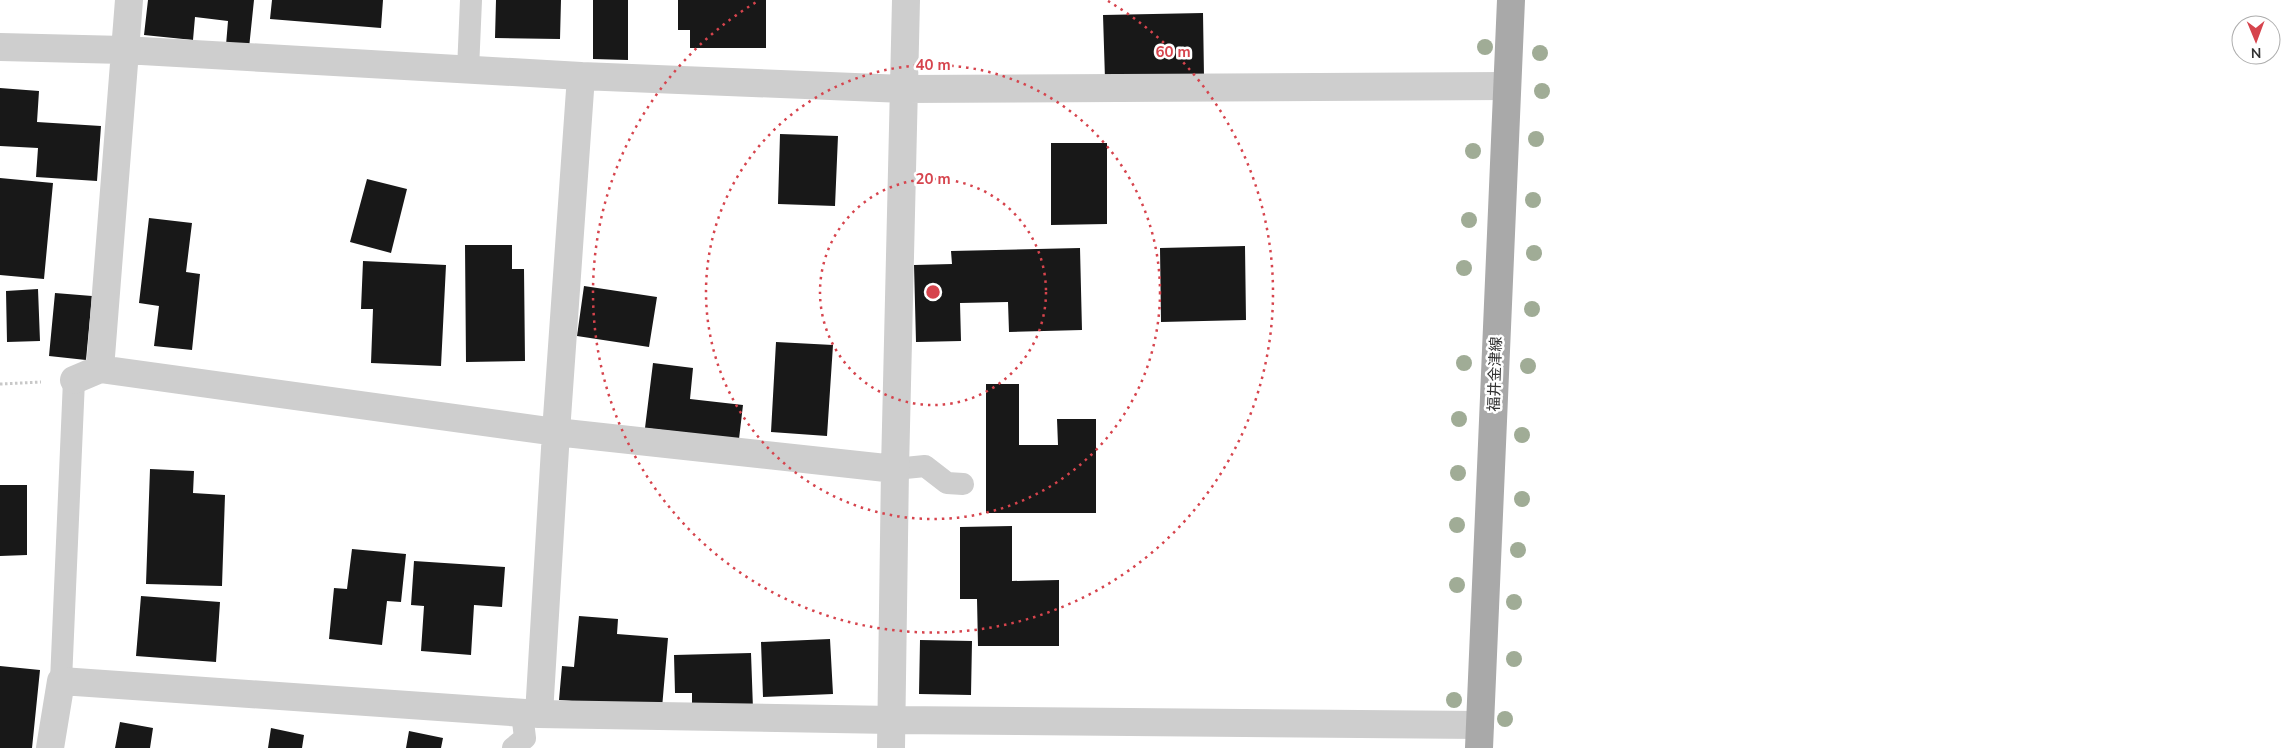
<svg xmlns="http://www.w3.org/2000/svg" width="2296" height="748" viewBox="0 0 2296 748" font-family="'Nunito Sans','Noto Sans JP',sans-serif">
	<rect width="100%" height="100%" fill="#fff"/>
	<!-- building -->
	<path fill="#181818" d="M148,0H254L249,48L226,45L228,21L195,17L193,40L144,35Z
		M272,0H383L381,28L270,19Z
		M496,0H561L560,39L495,38Z
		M593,0H628V60L593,59Z
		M678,0H766V48H690V30H678Z
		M1203,13L1204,77L1105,79L1103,15Z
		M0,88L39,91L37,122L101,126L97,181L36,177L38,148L0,146Z
		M780,134L838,136L835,206L778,204Z
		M1051,143H1107V224L1051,225Z
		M0,178L53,183L44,279L0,275Z
		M367,179L407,189L391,253L350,242Z
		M149,218L192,223L186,272L200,274L192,350L154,346L159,306L139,303Z
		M465,245H512V269H524L525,361L466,362Z
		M1245,246L1246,320L1161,322L1160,248Z
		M1080,248L1082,330L1009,332L1008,302L960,303L961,341L916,342L914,265L952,264L951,251Z
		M363,261L446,265L441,366L371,363L373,309H361Z
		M584,286L657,297L649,347L577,336Z
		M38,289L40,341L7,342L6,291Z
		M55,293L92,296L86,360L49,356Z
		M776,342L833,345L827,436L771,432Z
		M653,363L693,368L690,399L743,405L739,439L645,428Z
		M986,384H1019V445H1058L1057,419H1096V513H986Z
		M150,469L194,471L193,493L225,495L222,586L146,584Z
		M0,485H27V555L0,556Z
		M1012,526V581L1059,580V646H978L977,599H960V527Z
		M352,549L406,554L401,602L387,601L382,645L329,639L334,588L347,589Z
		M414,561L505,567L502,607L474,605L471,655L421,651L424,606L411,605Z
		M141,596L220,602L216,662L136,656Z
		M579,616L618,619L617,634L668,638L662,708L559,700L562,666L574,667Z
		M830,639L833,694L763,697L761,642Z
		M920,640L972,641L971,695L919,694Z
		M751,653L753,709L692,710V693H675L674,655Z
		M0,666L40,670L32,748H0Z
		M120,722L153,728L150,748H115Z
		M271,728L304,735L302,748H268Z
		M409,731L443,738L441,748H406Z"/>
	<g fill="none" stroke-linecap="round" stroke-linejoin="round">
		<!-- path -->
		<path stroke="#c8c8c8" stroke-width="3" stroke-dasharray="2.5 2.5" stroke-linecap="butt" d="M0,384L41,382"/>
		<!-- lane -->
		<path stroke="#cecece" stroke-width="22" d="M468,70L471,0
			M895,469L925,466L947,483L963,484
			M61,681L74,380
			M513,748L525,738L522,713"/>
		<!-- street -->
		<path stroke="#cecece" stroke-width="28" d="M0,47L124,50L581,76L904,89L1507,86
			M100,369L556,432L581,76
			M74,380L100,369L129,0
			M539,714L556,432L895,469
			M50,748L61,681L539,714L892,720L1480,725
			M891,748L895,469L906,0"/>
		<!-- primary -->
		<path stroke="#a9a9a9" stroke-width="28" d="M1479,748L1511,0"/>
	</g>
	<!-- trees -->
	<g fill="#a0ac96">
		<circle cx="1485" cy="47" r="8"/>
		<circle cx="1540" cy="53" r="8"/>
		<circle cx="1542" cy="91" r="8"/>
		<circle cx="1536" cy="139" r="8"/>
		<circle cx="1473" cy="151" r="8"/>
		<circle cx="1533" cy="200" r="8"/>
		<circle cx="1469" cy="220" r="8"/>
		<circle cx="1534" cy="253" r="8"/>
		<circle cx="1464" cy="268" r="8"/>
		<circle cx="1532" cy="309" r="8"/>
		<circle cx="1464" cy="363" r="8"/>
		<circle cx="1528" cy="366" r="8"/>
		<circle cx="1459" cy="419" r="8"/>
		<circle cx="1522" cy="435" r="8"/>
		<circle cx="1458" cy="473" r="8"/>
		<circle cx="1522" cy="499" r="8"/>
		<circle cx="1457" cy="525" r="8"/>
		<circle cx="1518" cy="550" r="8"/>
		<circle cx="1457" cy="585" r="8"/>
		<circle cx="1514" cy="602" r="8"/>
		<circle cx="1514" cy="659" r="8"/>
		<circle cx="1454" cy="700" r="8"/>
		<circle cx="1505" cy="719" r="8"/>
	</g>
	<!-- distance rings -->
	<g fill="none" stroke="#d6444d" stroke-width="2.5" stroke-dasharray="2.5 5">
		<circle cx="933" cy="292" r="113"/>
		<circle cx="933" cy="292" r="227"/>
		<path d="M1108 1A340 340 0 1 1 758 1"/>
	</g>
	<g text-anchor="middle" stroke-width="5" stroke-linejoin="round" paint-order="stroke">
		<!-- street labels -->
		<g font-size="15" fill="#313131" stroke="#fff">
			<text transform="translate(1495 374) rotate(-88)" y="5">福井金津線</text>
		</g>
	</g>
	<circle cx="933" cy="292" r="8" fill="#d6444d" stroke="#fff" stroke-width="2.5"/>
	<g font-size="15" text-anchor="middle" font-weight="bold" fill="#d6444d" stroke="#fff" stroke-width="5" stroke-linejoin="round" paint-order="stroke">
		<text x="1173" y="57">60 m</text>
		<text x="933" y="70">40 m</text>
		<text x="933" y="184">20 m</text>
	</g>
	<!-- north arrow -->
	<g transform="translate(2256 40) rotate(179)"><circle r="24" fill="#ffffff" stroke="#adadad"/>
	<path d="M0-4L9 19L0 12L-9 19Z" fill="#d6444d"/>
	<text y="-8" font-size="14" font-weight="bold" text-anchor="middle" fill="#313131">N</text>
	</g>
</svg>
